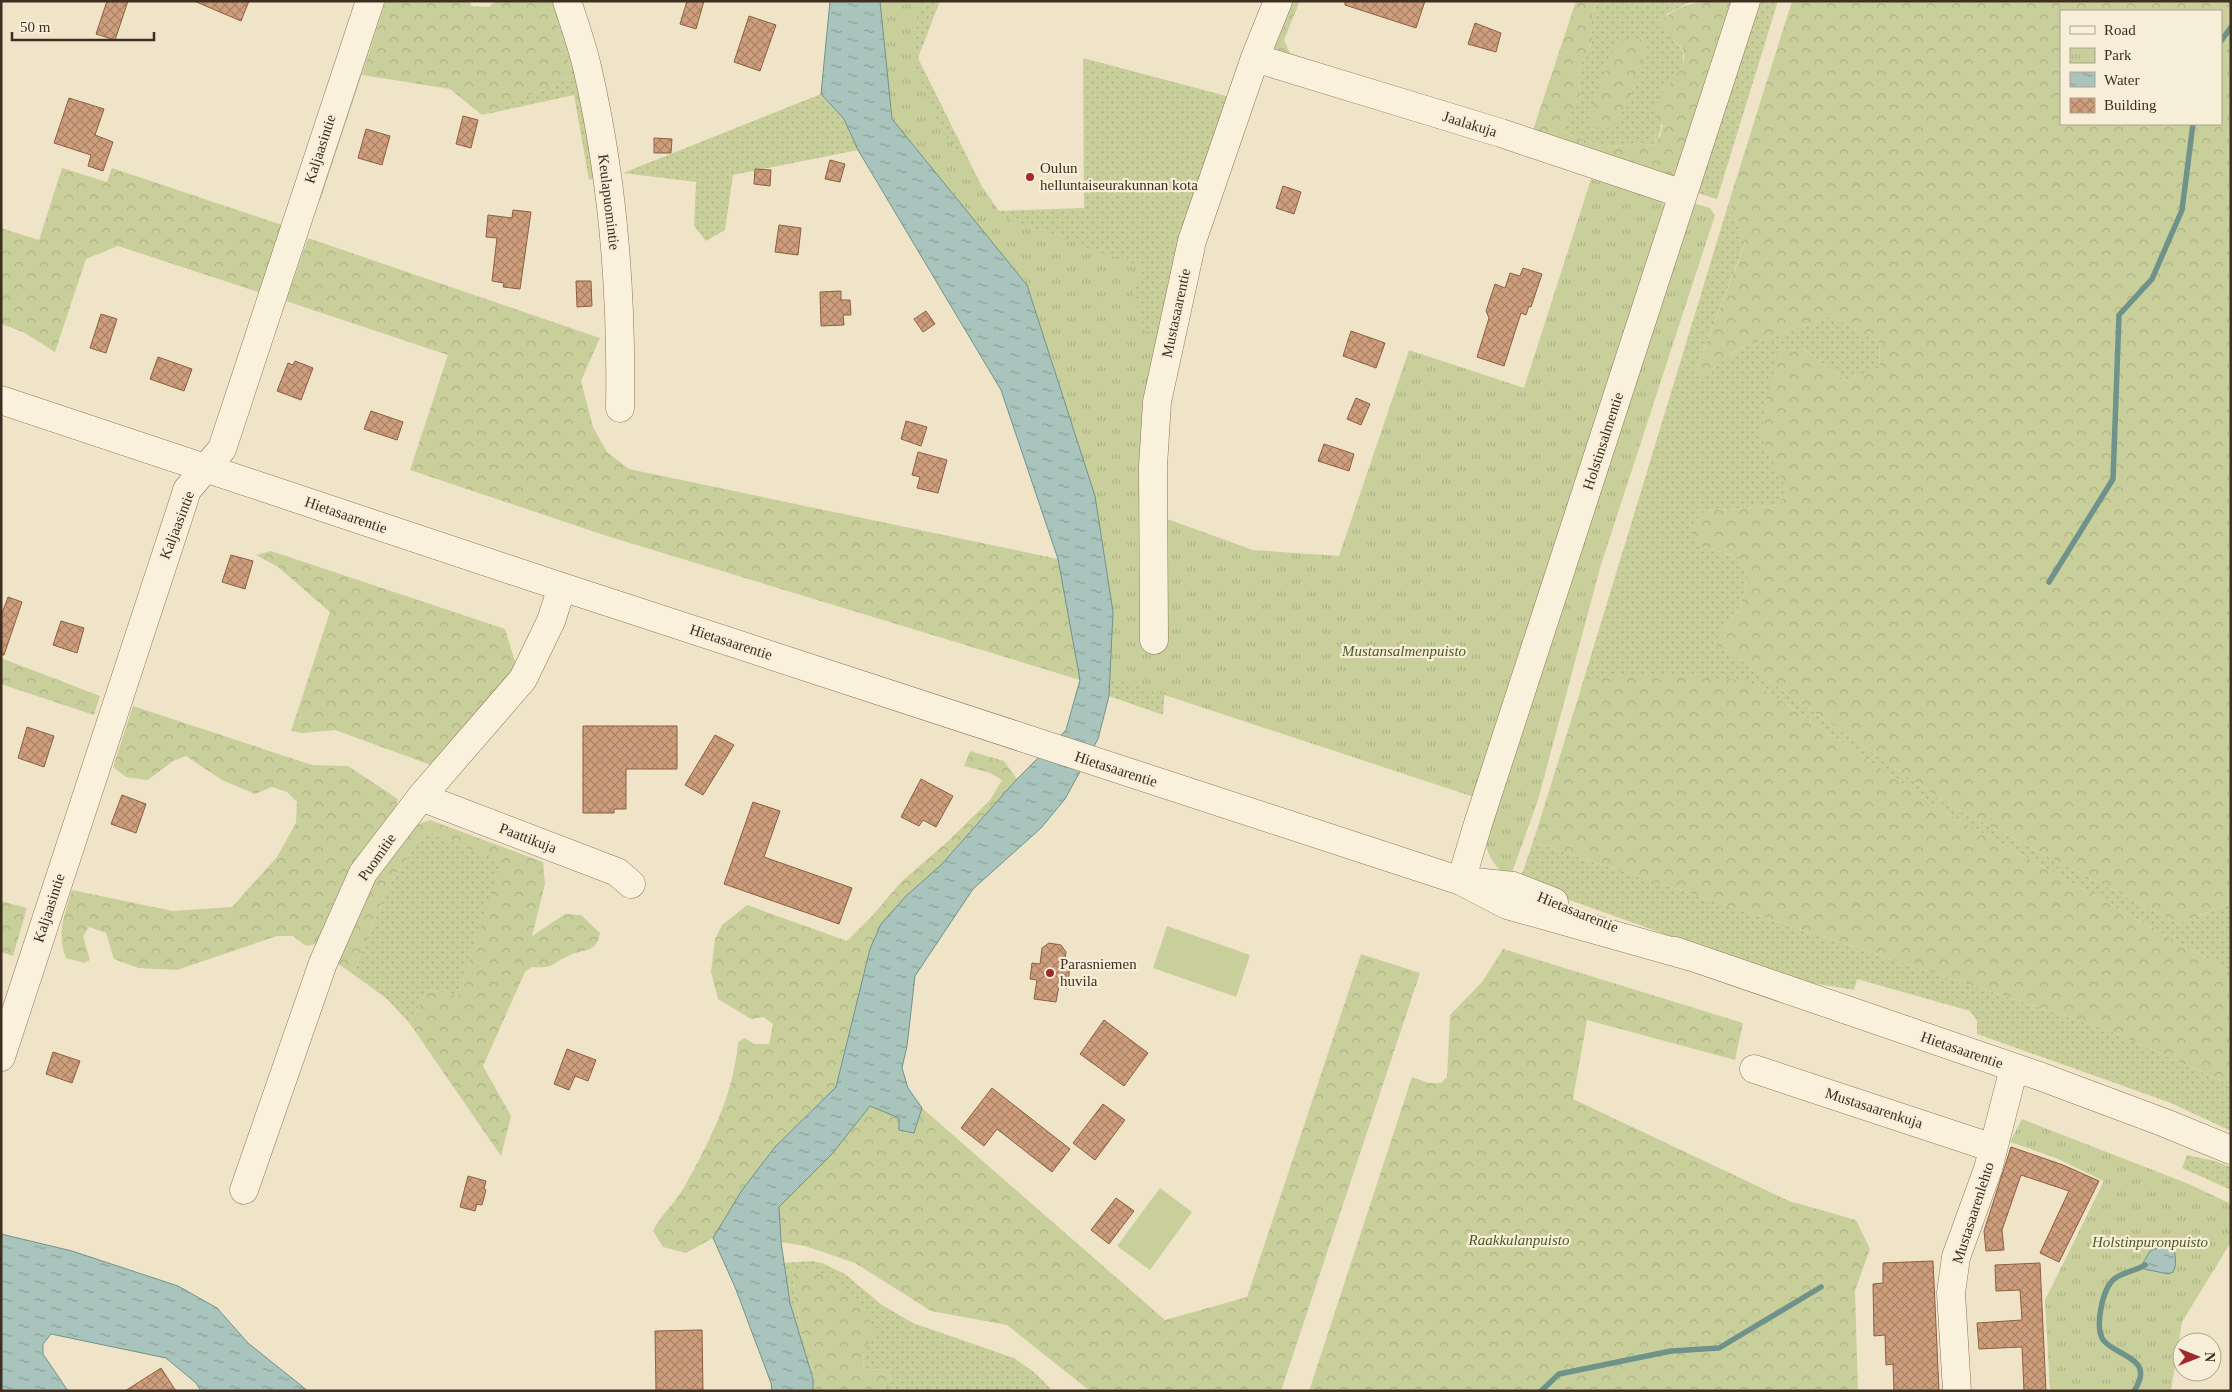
<svg xmlns="http://www.w3.org/2000/svg" width="2232" height="1392" viewBox="0 0 2232 1392" font-family="Georgia,serif">
	<defs>
		<pattern id="grass-dots" width="8" height="8" patternUnits="userSpaceOnUse" patternTransform="scale(1.25)"><rect width="8" height="8" fill="#c9cf9b"/><path d="M2 2h.1M6 6h.1" fill="none" stroke="#aeb285" stroke-width="1.8" stroke-linecap="round"/></pattern>
		<pattern id="forest-crowns" width="20" height="18" patternUnits="userSpaceOnUse" patternTransform="scale(1.25)"><rect width="20" height="18" fill="#c9cf9b"/><path d="M2 6a3 3 0 1 1 6 0M12 15a3 3 0 1 1 6 0" fill="none" stroke="#aeb285"/></pattern>
		<pattern id="park-tufts" width="24" height="20" patternUnits="userSpaceOnUse" patternTransform="scale(1.25)"><rect width="24" height="20" fill="#c9cf9b"/><path d="M3 7l-1-3M5 7V3M7 7l1-3M15 17l-1-3M17 17v-4M19 17l1-3" fill="none" stroke="#aeb285"/></pattern>
		<pattern id="water-ripples" width="26" height="14" patternUnits="userSpaceOnUse" patternTransform="scale(1.25)"><rect width="26" height="14" fill="#a9c4bc"/><path d="M2 4q2-2 4 0t4 0M15 11q2-2 4 0t4 0" fill="none" stroke="#8ba098"/></pattern>
		<pattern id="building-cross-hatch" width="8" height="8" patternUnits="userSpaceOnUse" patternTransform="scale(1.25)"><rect width="8" height="8" fill="#cf9f7d"/><path d="M0 0l8 8M0 8l8-8" fill="none" stroke="#a98266"/></pattern>
	</defs>
	<rect width="100%" height="100%" fill="#f0e4c8"/>
	<!-- grass -->
	<path fill="url(#grass-dots)" d="M376,1H386L320,201L313,204Z
		M549,1H561L601,177L589,180L574,95L482,115L572,77L570,66Z
		M880,1H940L918,58L994,211L1084,208L1083,58L1230,97L1148,403L1166,673L1163,715L1109,696L1113,612L1095,496L1027,285L962,212Z
		M1597,1H1692L1667,14L1665,35C1701,53 1676,77 1659,98C1662,117 1665,129 1653,145L1637,143L1612,147L1596,144L1560,131L1581,94L1577,72L1592,42V16Z
		M1755,1H1778L1717,199L1694,192Z
		M821,94L844,119L858,150L733,175L725,230L706,241L694,226L696,182L623,173Z
		M1729,202L1745,243L1697,367L1700,375L1711,370L1740,348L1831,316L1879,342L1880,368L1846,381L1802,348L1760,434L1785,485L1782,505L1704,511L1697,545L1738,557L1748,577L1740,608L1714,644L1741,660L1759,674L1947,804L2179,924L2231,903V972L1943,811L1758,685L1595,679L1579,695Z
		M430,832L503,862L458,995L427,990L410,1024L387,999L353,974L387,888L423,834Z
		M1533,842L2108,1030L2231,1085V1131L2171,1103L1977,1034V1021L1970,1011L1857,979L1854,990L1805,982L1802,983L1519,882Z
		M2187,1155L2215,1161L2231,1167V1190L2182,1168Z
		M812,1261L822,1263L845,1274L882,1305L913,1323L1014,1358L1034,1372L1053,1391H879L891,1378L884,1369L864,1370L863,1351L875,1333L840,1286L812,1268H792L795,1302L815,1379V1391H813V1379L790,1303L784,1263Z"/>
	<!-- forest -->
	<path fill="url(#forest-crowns)" fill-rule="evenodd" d="M386,1H470L471,6L489,7L495,1H549L570,66L572,77L482,115L450,89L362,75Z
		M1284,1H1300L1284,40L1290,53L1396,89L1281,57L1273,48Z
		M1576,1H1597L1592,16V42L1577,72L1581,94L1560,131L1596,144L1612,147L1637,143L1653,145L1660,136L1663,125L1657,121L1654,113C1656,109 1657,103 1659,98C1672,76 1705,55 1665,35L1661,23C1677,0 1709,1 1736,1L1674,179L1532,133Z
		M1792,1H2231V903L2228,904L2179,924L1947,804L1759,674L1741,660L1714,644L1740,608L1748,577L1738,557L1697,545L1689,528L1704,511L1782,505L1784,485L1760,434L1779,350L1802,348L1846,381L1880,367L1879,342L1831,316L1740,348L1711,370L1700,376L1697,367L1745,244L1729,202ZM2061,11H2221V124H2061Z
		M1639,39L1644,42L1647,49C1637,76 1630,115 1604,130L1592,125L1590,116L1613,50L1619,43Z
		M62,168L107,182L112,168L288,227L264,294L118,246L86,259L55,352L23,332L1,324V228L39,240Z
		M308,238L600,338L581,381L593,427L607,452L629,469L1058,559L1080,680L607,536L410,470L448,355L286,301Z
		M271,551L505,629L517,668L431,765L335,730L302,733L291,731L330,612L278,567L256,555Z
		M1,658L100,696L94,715L1,684Z
		M1638,673L1737,680L1758,685L1943,811L2231,972V1085L2108,1030L1533,842L1579,695L1595,679Z
		M133,706L312,765L348,766L398,799L396,806L355,869L321,943L306,946L293,936H277L177,970L138,968L114,959L106,933L89,927L83,936L90,960L84,963L66,958C56,934 65,913 72,890L173,911L232,907L277,857L296,823L297,802L287,792L272,787L255,794L222,780L186,756L173,761L148,780L126,777L113,767Z
		M970,751L1004,761L1017,779L941,865L906,896L870,949L836,1087L775,1147L742,1190L713,1238L686,1253L663,1247L653,1231C660,1216 673,1205 682,1191C708,1145 734,1095 738,1042L745,1038L754,1044H769L773,1024L763,1017L751,1019L718,999L711,972L715,939L722,925L747,905L847,941L872,916L901,882L947,842L990,800L1002,780L988,772L964,766Z
		M430,820L543,862L545,884L532,936L565,914L581,915L600,933C596,955 583,948 568,956C549,965 556,968 532,967L525,972L483,1066L511,1116L501,1156L410,1024L427,990L458,995L502,862L430,832L423,834L387,888L353,974L337,963L380,865L410,827Z
		M1,901L27,908L13,956L1,952Z
		M1503,949L1743,1023L1735,1060L1587,1020L1573,1099L1789,1201L1856,1220L1870,1249L1855,1291L1858,1391H1309L1412,1077L1429,1083H1441L1447,1077L1450,1015L1482,982Z
		M1361,954L1420,973L1281,1391H1090L1007,1325L931,1311L855,1263L805,1246L781,1242L779,1207L832,1154L870,1105L899,1118L914,1133L922,1108L1165,1320L1247,1297Z
		M792,1268H812L840,1286L868,1315L876,1333L863,1351L864,1370L884,1369L891,1378L879,1391H815V1379L795,1302Z"/>
	<!-- park -->
	<path fill="url(#park-tufts)" d="M880,1H920L918,7L914,63L938,124L1004,218L1142,267L1133,291L1144,330L1176,341L1159,516L1253,550L1339,556L1409,350L1524,388L1591,179L1659,198L1665,206L1477,798L1110,677L1113,612L1095,496L1027,285L962,212L892,119Z
		M1689,202L1710,208L1715,215L1600,568L1538,800L1510,878C1497,871 1489,857 1485,843Z
		M2022,1119L2189,1184L2231,1204V1242L2182,1322L2171,1391H2050L2045,1300L2104,1181L2056,1158L2010,1142Z"/>
	<!-- pitch -->
	<path fill="#c9cf9b" d="M1167,926L1250,955L1236,997L1153,968Z
		M1160,1188L1192,1212L1150,1270L1117,1246Z"/>
	<!-- water -->
	<path fill="url(#water-ripples)" stroke="#6f938a" d="M830,1H880L892,119L1027,285L1095,496L1113,612L1109,696L1098,739L1065,799L1041,828L973,889L915,976L907,1046L902,1068L908,1088L922,1108L914,1133L899,1130V1118L870,1106L832,1154L779,1207L781,1242L790,1303L813,1379V1391H772L771,1383L735,1287L713,1238L742,1190L775,1147L836,1087L870,949L881,924L906,896L941,865L1017,779L1066,730L1080,680L1058,559L1001,390L858,150L844,119L821,94Z
		M1,1234L72,1251L178,1286L217,1308L248,1343L308,1391H201L196,1383L166,1358L51,1334L43,1344V1354L68,1391H1Z
		M2162,1240L2174,1242C2174,1251 2178,1265 2173,1272L2168,1274L2140,1268L2150,1251L2161,1246Z"/>
	<g fill="none" stroke-linecap="round" stroke-linejoin="round">
		<!-- stream -->
		<path stroke="#6f938a" stroke-width="5.5" d="M2221,41L2231,27
			M2049,582L2113,479L2119,315L2152,279L2182,210L2193,124
			M1541,1391L1559,1374L1671,1351L1719,1348L1821,1287
			M2134,1391C2156,1358 2118,1357 2104,1341C2094,1329 2102,1289 2114,1279C2123,1272 2136,1271 2145,1265"/>
	</g>
	<!-- building -->
	<path fill="url(#building-cross-hatch)" stroke="#8d5f41" d="M107,1H128L115,40L96,34Z
		M194,1H249L241,21Z
		M687,1H704L696,29L680,24Z
		M1345,1H1425L1416,28L1345,5Z
		M749,16L776,25L760,71L734,62Z
		M1475,23L1501,33L1496,52L1468,44Z
		M69,98L104,109L95,135L113,142L103,171L88,166L91,155L54,143Z
		M463,116L478,120L471,148L456,144Z
		M366,129L390,136L382,165L358,158Z
		M654,138L672,139L671,153H654Z
		M830,160L845,164L840,182L825,179Z
		M755,169L771,170L770,186L754,184Z
		M1283,186L1301,192L1294,214L1276,208Z
		M513,210L531,212L520,289L503,287L504,283L492,281L497,238L486,237L488,215L512,218Z
		M779,225L801,228L798,255L775,252Z
		M1523,268L1542,274L1531,307L1529,306L1526,315L1521,313L1504,366L1477,357L1489,318L1486,311L1495,284L1505,288L1510,273L1520,276Z
		M576,281H591L592,306L577,307Z
		M841,291V300H850L851,315H843L844,325L821,326L820,292Z
		M926,311L935,324L923,332L914,319Z
		M101,314L117,319L106,353L90,348Z
		M1351,331L1385,343L1376,368L1343,356Z
		M158,357L192,369L184,391L150,379Z
		M295,361L313,368L301,400L277,391L288,363L293,365Z
		M1356,398L1370,404L1361,425L1347,419Z
		M371,411L403,422L397,440L364,429Z
		M906,421L927,427L921,446L901,439Z
		M1324,444L1354,454L1349,471L1318,461Z
		M918,452L947,460L938,493L917,488L920,477L912,475Z
		M231,555L253,561L245,589L222,582Z
		M8,597L22,602L4,655H1V616Z
		M61,621L84,628L77,653L53,645Z
		M583,726H677V769H626V809H614V813H583Z
		M27,727L54,736L44,767L18,758Z
		M715,735L734,745L703,795L685,785Z
		M921,779L953,796L936,827L923,820L919,826L901,817Z
		M122,795L146,804L136,833L111,824Z
		M753,802L780,811L764,857L852,888L839,924L724,884Z
		M1049,943L1061,945L1066,952L1064,966L1070,967L1067,988L1059,986L1056,1002L1034,999L1037,980L1030,979L1032,963L1040,964L1042,948Z
		M1104,1020L1148,1053L1124,1086L1080,1054Z
		M567,1049L596,1060L588,1081L575,1076L569,1090L554,1084Z
		M53,1052L80,1061L72,1083L46,1074Z
		M992,1088L1070,1149L1052,1172L997,1129L984,1146L961,1128Z
		M1103,1104L1125,1120L1095,1160L1073,1143Z
		M2011,1147L2063,1165L2099,1181L2059,1262L2040,1253L2069,1191L2021,1175L2002,1230L2004,1250L1986,1251L1984,1231Z
		M468,1176L486,1181L484,1189L486,1190L482,1205L477,1204L475,1211L460,1207Z
		M1116,1198L1134,1211L1109,1244L1091,1230Z
		M1933,1261L1939,1391H1894L1893,1364L1886,1365L1885,1335L1874,1336L1873,1284L1883,1283V1263Z
		M2040,1263L2046,1391H2024L2022,1347L1979,1349L1977,1323L2022,1320L2020,1290L1996,1291L1995,1265Z
		M702,1330L703,1391H656L655,1331Z
		M161,1368L176,1391H125Z"/>
	<g fill="none" stroke-linecap="round" stroke-linejoin="round">
		<!-- minor casing -->
		<g stroke="#8d765c" stroke-width="29">
			<path id="minor" d="M567,1C574,23 582,45 587,67C613,178 622,294 620,408
				M1255,58L1501,133L1683,194
				M1,400L562,587L1461,881L1507,905L1692,957
				M1154,640L1153,466L1157,402L1192,241L1255,58L1278,1
				M421,797L617,872L631,884
				M1461,881L1477,827L1746,1
				M1475,882L1513,886L1554,902
				M1675,951L2042,1077L2165,1123L2231,1150
				M1,1057L183,503L187,490L222,449L370,1
				M1754,1069L1993,1148
				M244,1190L323,963L363,873L421,797L523,679L551,621L562,587
				M1957,1391L1951,1293L1956,1257L1988,1169L2014,1068"/>
		</g>
		<!-- minor -->
		<use href="#minor" stroke="#faf1dc" stroke-width="28"/>
	</g>
	<!-- markers -->
	<g fill="#9e2a2b" stroke="#f7eed8" stroke-width="2">
		<circle cx="1030" cy="177" r="5"/>
		<circle cx="1050" cy="973" r="5"/>
	</g>
	<g text-anchor="middle" stroke-width="4.5" stroke-linejoin="round" paint-order="stroke">
		<!-- street labels -->
		<g font-size="15" fill="#3d2e20" stroke="#f7eed8">
			<text transform="translate(1470 124) rotate(17)" y="5">Jaalakuja</text>
			<text transform="translate(320 149) rotate(-72)" y="5">Kaljaasintie</text>
			<text transform="translate(609 202) rotate(83)" y="5">Keulapuomintie</text>
			<text transform="translate(1176 313) rotate(-78)" y="5">Mustasaarentie</text>
			<text transform="translate(1603 441) rotate(-72)" y="5">Holstinsalmentie</text>
			<text transform="translate(346 515) rotate(19)" y="5">Hietasaarentie</text>
			<text transform="translate(177 525) rotate(-69)" y="5">Kaljaasintie</text>
			<text transform="translate(731 642) rotate(18)" y="5">Hietasaarentie</text>
			<text transform="translate(1116 769) rotate(18)" y="5">Hietasaarentie</text>
			<text transform="translate(528 838) rotate(21)" y="5">Paattikuja</text>
			<text transform="translate(377 857) rotate(-55)" y="5">Puomitie</text>
			<text transform="translate(49 908) rotate(-72)" y="5">Kaljaasintie</text>
			<text transform="translate(1578 912) rotate(22)" y="5">Hietasaarentie</text>
			<text transform="translate(1962 1050) rotate(19)" y="5">Hietasaarentie</text>
			<text transform="translate(1874 1108) rotate(18)" y="5">Mustasaarenkuja</text>
			<text transform="translate(1973 1213) rotate(-72)" y="5">Mustasaarenlehto</text>
		</g>
		<!-- poi labels -->
		<g font-size="15" fill="#3d2e20" stroke="#f7eed8" text-anchor="start">
			<text x="1040" y="173">Oulun<tspan x="1040" dy="17">helluntaiseurakunnan kota</tspan></text>
			<text x="1060" y="969">Parasniemen<tspan x="1060" dy="17">huvila</tspan></text>
		</g>
		<!-- park labels -->
		<g font-size="15" font-style="italic" fill="#4d5a26" stroke="#f7eed8">
			<text x="1404" y="656">Mustansalmenpuisto</text>
			<text x="1519" y="1245">Raakkulanpuisto</text>
			<text x="2150" y="1247">Holstinpuronpuisto</text>
		</g>
	</g>
	<!-- border -->
	<rect width="2232" height="1392" fill="none" stroke="#3d2e20" stroke-width="5"/>
	<!-- legend -->
	<rect x="2060" y="10" width="162" height="115" fill="#f7eed8" stroke="#ada18e"/>
	<rect x="2070" y="26" width="25" height="8" fill="#faf1dc" stroke="#ada18e"/>
	<text x="2104" y="35" font-size="15" fill="#3d2e20">Road</text>
	<rect x="2070" y="48" width="25" height="15" fill="url(#park-tufts)" stroke="#ada18e"/>
	<text x="2104" y="60" font-size="15" fill="#3d2e20">Park</text>
	<rect x="2070" y="72" width="25" height="15" fill="url(#water-ripples)" stroke="#ada18e"/>
	<text x="2104" y="85" font-size="15" fill="#3d2e20">Water</text>
	<rect x="2070" y="98" width="25" height="15" fill="url(#building-cross-hatch)" stroke="#ada18e"/>
	<text x="2104" y="110" font-size="15" fill="#3d2e20">Building</text>
	<!-- north arrow -->
	<g transform="translate(2197 1357) rotate(90)"><circle r="24" fill="#f7eed8" stroke="#ada18e"/>
	<path d="M0-4L9 19L0 12L-9 19Z" fill="#9e2a2b"/>
	<text y="-8" font-size="14" font-weight="bold" text-anchor="middle" fill="#3d2e20">N</text>
	</g>
	<!-- scale -->
	<path d="M12 32v8h142v-8" fill="none" stroke="#3d2e20" stroke-width="2.5"/>
	<text x="20" y="32" font-size="15" fill="#3d2e20" stroke="#f7eed8" stroke-width="4" paint-order="stroke">50 m</text>
</svg>
